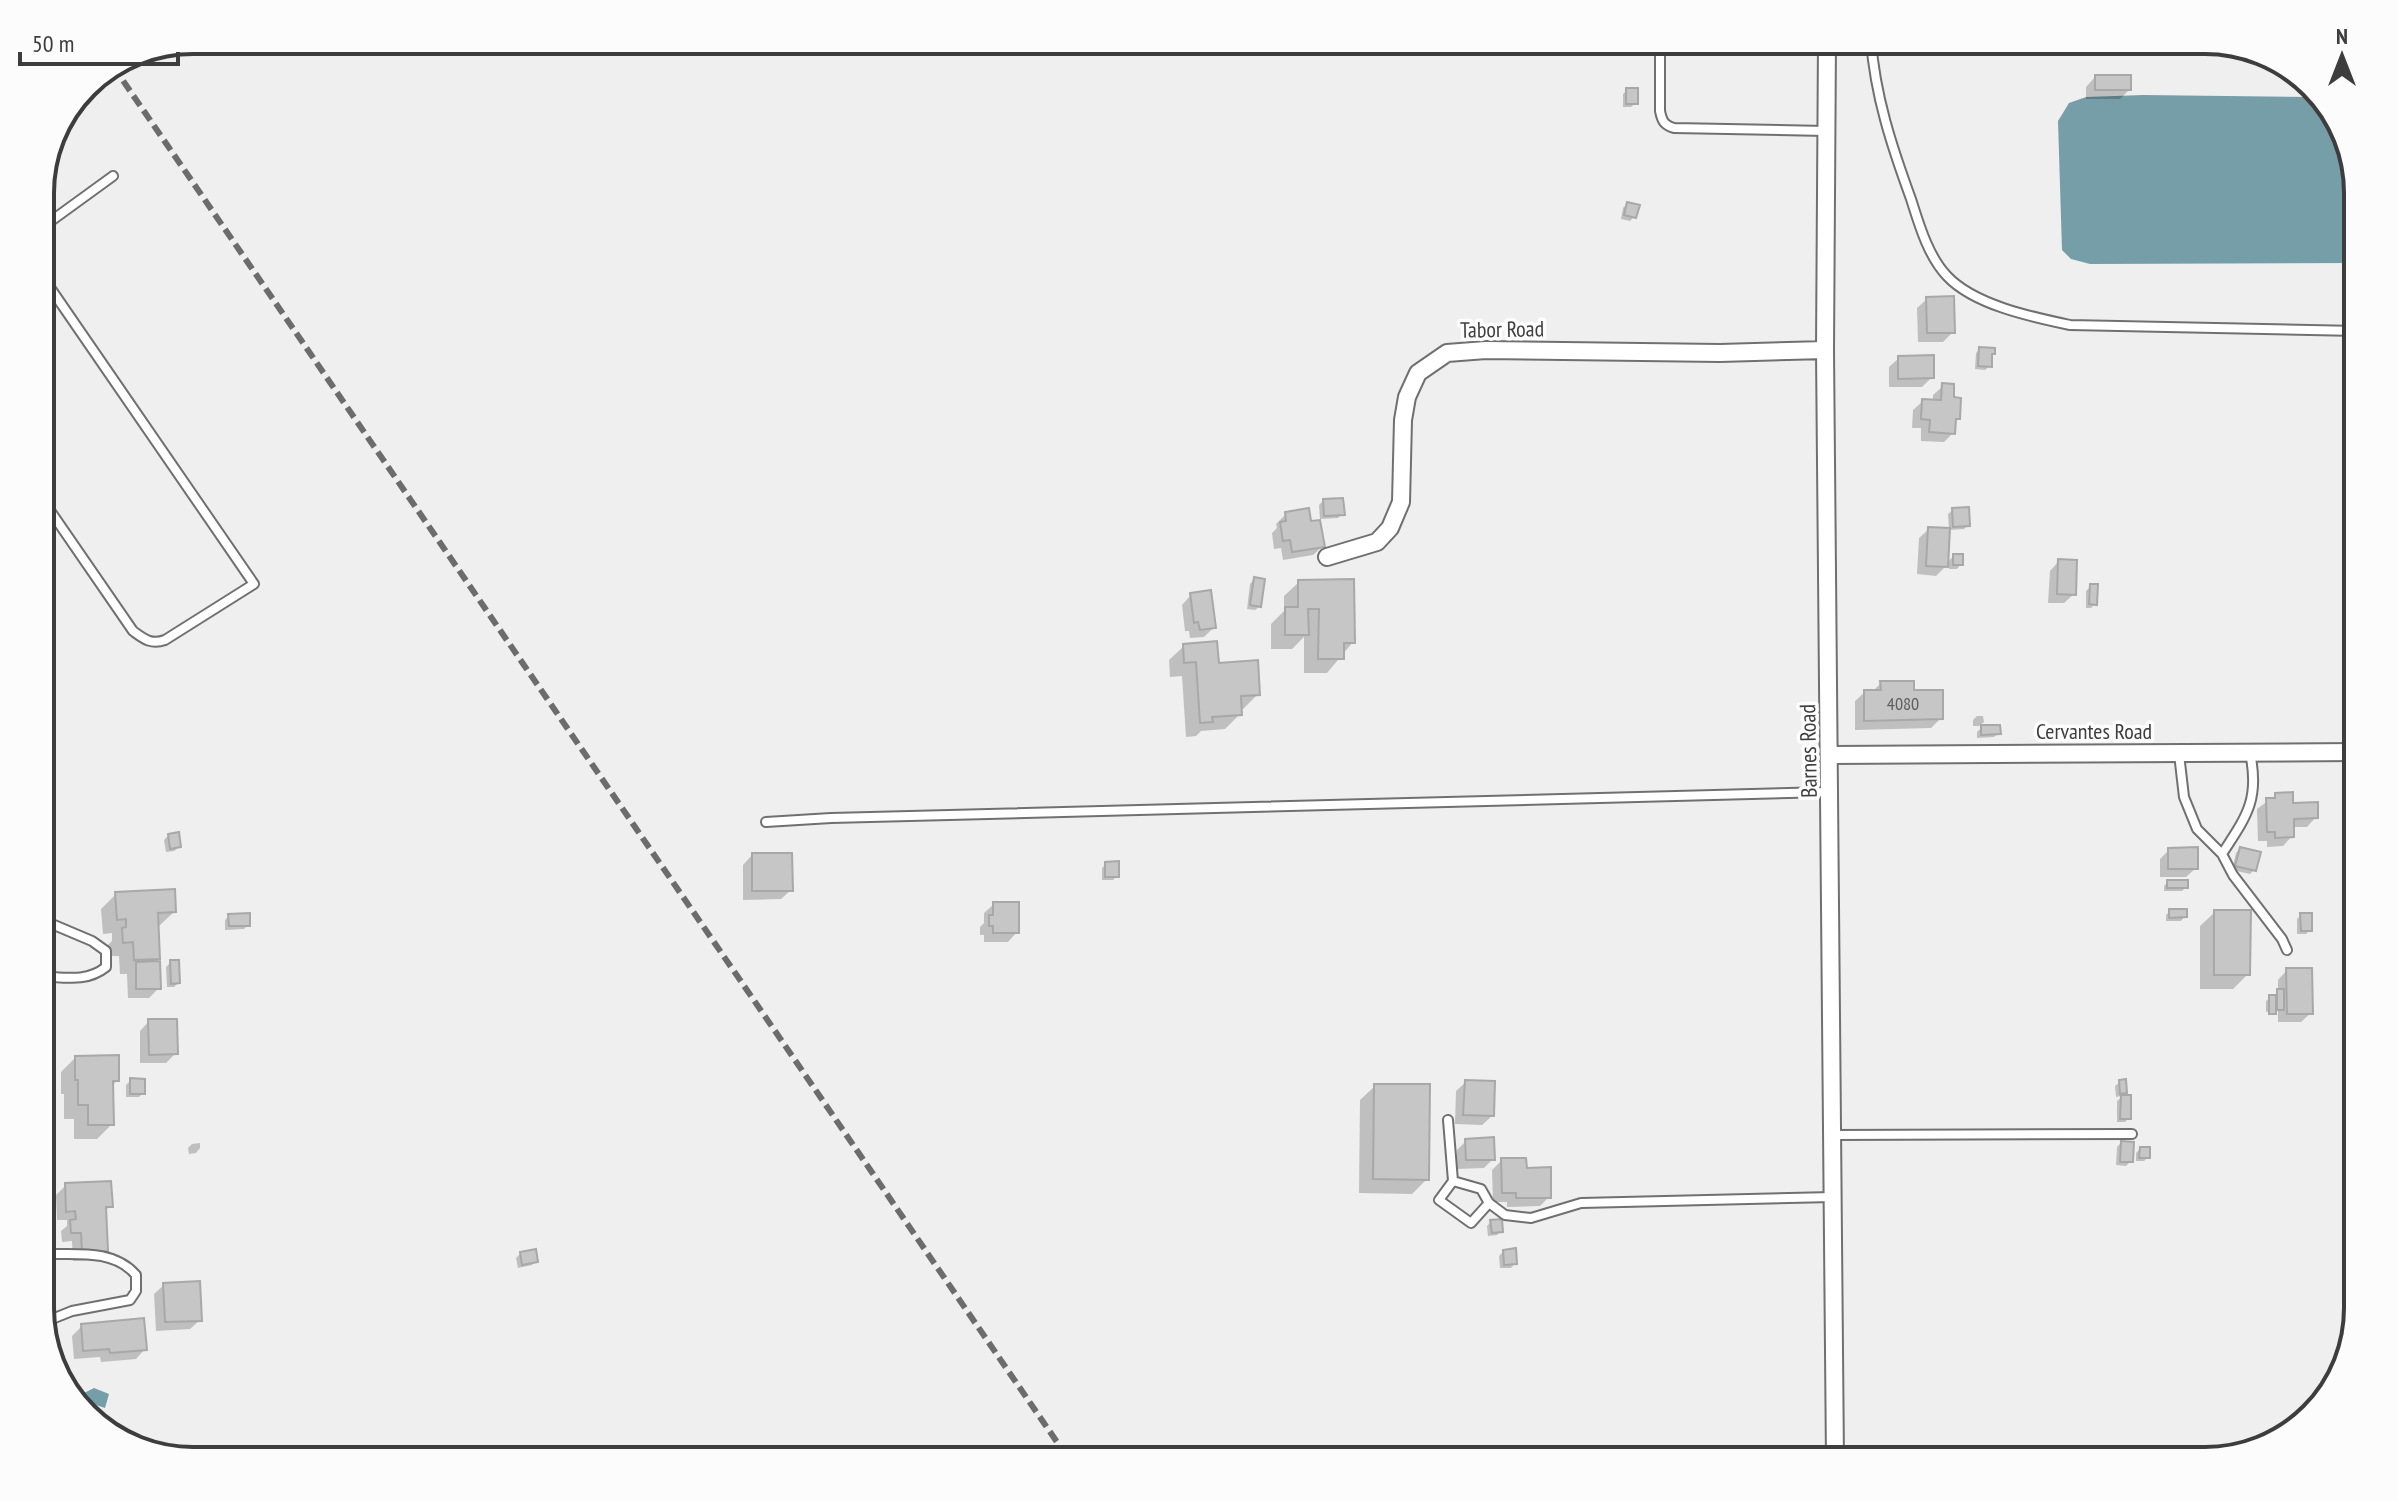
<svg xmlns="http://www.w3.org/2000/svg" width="2398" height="1501" viewBox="0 0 2398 1501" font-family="'PT Sans Narrow',sans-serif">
	<rect width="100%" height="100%" fill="#efeff0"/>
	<!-- water -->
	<path fill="#769ea9" d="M2143,95L2319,97L2338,117L2358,193V263L2090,264L2071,259L2062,250L2058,121L2069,103L2086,97Z
		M94,1388L109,1394L105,1408L93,1404L83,1407L79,1403L80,1395Z"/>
	<!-- shadow -->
	<path fill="#0003" d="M2095,77L2129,90L2120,99H2086V87Z
		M1627,90L1636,103L1631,107H1623V94Z
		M1627,204L1634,217L1630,221L1621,219L1623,208Z
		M1927,299L1953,332L1943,342H1918L1917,308Z
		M1980,349L1993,353L1990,356V366L1985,370L1975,369L1976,353Z
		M1899,358L1932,377L1922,387H1889V367Z
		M1943,386L1952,399L1958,418L1954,422L1953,433L1944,442L1921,441V428H1912L1913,410L1923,401H1933V395Z
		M1323,501L1342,514L1338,518L1320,519L1319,505Z
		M1953,510L1968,525L1964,529L1949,530L1948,514Z
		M1286,514L1323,546L1313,555L1283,560L1281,548L1274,549L1272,533L1277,528L1276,524Z
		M1929,529L1946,563L1954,556L1961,564L1957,569H1949V563L1936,576L1917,574L1919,538Z
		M2059,561L2074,594L2064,603H2048L2050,571Z
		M1254,580L1260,606L1255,610L1247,609L1250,584Z
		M1299,582L1353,642L1327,673H1304V637L1292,649H1271V624L1284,611V596Z
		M2091,586L2095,604L2091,608H2086V591Z
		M1191,595L1214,627L1204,637L1190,638L1189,631H1185L1182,605Z
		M1184,646L1217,665L1258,694L1243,709H1239L1240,714L1225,729L1201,731L1196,736L1186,737L1182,676L1170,677L1169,660Z
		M1881,683L1912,692L1941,718L1931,728L1855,730V701L1865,692H1872Z
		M1977,716H1983L1984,722L1979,726H1973V720Z
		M1982,727L1999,733L1994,737L1977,738V732Z
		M2276,795L2316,817L2307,827H2292V836L2283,846L2267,847V841H2258L2257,809Z
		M168,836L179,847L174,851L166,852L164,840Z
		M2240,849L2254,870L2250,874L2232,870L2236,853Z
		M2169,850L2196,868L2186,877H2160V859Z
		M752,855L791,890L781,899L743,900V865Z
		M1106,864L1117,876L1113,880H1102V868Z
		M2168,882L2186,887L2182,891H2164V886Z
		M116,894L174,912L159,926L156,927L158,958L153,963L159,988L149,998H128L127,974H120L119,956H109L108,945L112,941V933L103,934L101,909Z
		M994,904L1017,932L1008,942H984V935H980V927L984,923V913Z
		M2170,911L2185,916L2181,921H2166V915Z
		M2215,912L2248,974L2233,989H2200V926Z
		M2301,915L2310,930L2306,934H2297V919Z
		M229,916L248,925L244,929L225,930V920Z
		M171,962L178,983L174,987H167L166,967Z
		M2287,970L2311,1013L2301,1022H2278V1014L2266,1016L2278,1014V1010L2266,1012V1001L2278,992V980Z
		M149,1021L176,1053L166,1063H140V1031Z
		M75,1058L117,1081L111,1086L112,1124L97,1139H74V1119H64V1094H61V1072Z
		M131,1080L143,1093L139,1097H126V1085Z
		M1466,1082L1492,1116L1482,1125L1455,1124L1456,1091Z
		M2120,1082L2125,1092L2121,1096L2116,1097L2115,1086Z
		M1375,1086L1427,1179L1412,1194L1359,1193L1360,1100Z
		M2122,1097L2129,1118L2125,1122H2117V1101Z
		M1466,1141L1493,1159L1484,1168L1457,1169V1150Z
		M200,1143V1148L196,1153L189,1154L188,1148L192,1144Z
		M2121,1143L2131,1161L2126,1166L2116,1165L2117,1147Z
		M2140,1149L2148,1157L2144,1161H2136V1153Z
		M1502,1160L1525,1170L1549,1197L1540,1206L1507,1207V1202H1493L1492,1170Z
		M66,1185L110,1206L104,1212L106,1250L96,1260L73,1261L72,1241L62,1242L61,1231L67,1226V1220H57L56,1195Z
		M1491,1222L1501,1231L1497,1235L1488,1236L1487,1226Z
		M1504,1251L1515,1263L1511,1268H1500L1499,1256Z
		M521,1253L536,1261L532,1265L518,1268L516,1258Z
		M164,1285L200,1320L190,1329L156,1331L154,1294Z
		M82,1326L145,1349L136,1359L101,1362L100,1357L74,1359L72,1336Z
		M107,1434L124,1435L123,1440L109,1435Z"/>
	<!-- building -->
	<path fill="#c6c6c7" stroke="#a8a8a9" stroke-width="2" d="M2095,75H2131V90H2095Z
		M1626,88H1638V104H1626Z
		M1627,202L1640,205L1636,218L1624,215Z
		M1954,296L1955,333H1927L1926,297Z
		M1979,347L1995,348V354H1992V367L1978,366Z
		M1934,355V378L1898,379V356Z
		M1942,383L1954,384V397L1961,398L1960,419H1956L1955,434L1929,432L1930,420L1921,419L1922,399L1941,400Z
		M1343,498L1345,515L1324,516L1323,499Z
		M1969,507L1970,526L1953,527L1952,508Z
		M1309,508L1311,521L1320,520L1325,547L1292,552L1290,540L1283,541L1280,522L1286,521L1285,512Z
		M1928,527L1950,528L1948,567L1926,566Z
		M1953,554H1963V565H1953Z
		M2058,559L2077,560L2076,595L2057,594Z
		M1254,577L1265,579L1261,607L1250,605Z
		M1354,579L1355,643H1344V659H1318L1319,609H1308L1309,635H1285V607H1298V580Z
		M2090,584H2098L2097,605L2089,604Z
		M1211,590L1216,628L1200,630L1198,622L1194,623L1190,593Z
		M1217,641L1219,663L1258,660L1260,695L1241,696L1242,715L1212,717L1213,722L1200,723L1196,662L1184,663L1183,644Z
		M1880,681H1914V690H1943V719L1864,721V690H1881Z
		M1981,725H2000L2001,734L1981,735Z
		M2293,792V803L2318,802V818L2294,819V837L2275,838V832H2267L2266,798H2275V793Z
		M179,832L181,847L170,849L168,834Z
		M2198,847V869H2168V848Z
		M2240,847L2261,852L2256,871L2235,866Z
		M752,853H792L793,891H752Z
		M1119,861V877H1105V862Z
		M2167,880H2188V888H2167Z
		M175,889L176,912L158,913L160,959L134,960L133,942L123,943L122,928L126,927V919L117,920L115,892Z
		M993,902H1019V933H993V926H989V915H993Z
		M2169,909H2187V917L2169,918Z
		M2214,910H2251L2250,975H2214Z
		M250,913V926H229L228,914Z
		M2300,913H2312V931H2301Z
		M170,960H179L180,983L171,984Z
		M160,961L161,989H136V962Z
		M2286,968H2312L2313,1014H2287Z
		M2277,989H2284V1010H2277Z
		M2269,995H2276V1014H2269Z
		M148,1019H177L178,1054L149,1055Z
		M119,1055V1081H113L114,1125H88V1105H78V1080H75V1056Z
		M130,1078L145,1079V1094H130Z
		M2126,1079L2127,1093L2120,1094L2119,1080Z
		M1465,1080L1495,1081L1494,1116L1463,1115Z
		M1374,1084H1430L1429,1180L1373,1179Z
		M2121,1095H2131V1119H2120Z
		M1494,1137L1495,1160H1466L1465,1139Z
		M2121,1141L2134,1142L2133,1162H2120Z
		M2140,1147H2150V1158H2139Z
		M1501,1158H1526L1527,1168L1551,1167V1198H1516V1193H1502Z
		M111,1181L113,1207H106L108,1251L82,1253L81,1233H71L70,1220L76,1219L75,1211L66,1212L65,1183Z
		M1502,1219L1503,1232L1492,1233L1490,1220Z
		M1516,1248L1517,1264L1504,1265L1503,1250Z
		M536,1249L538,1262L522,1265L520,1252Z
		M200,1281L202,1321L165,1322L163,1283Z
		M144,1318L147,1350L110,1353L109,1349L83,1351L81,1324Z"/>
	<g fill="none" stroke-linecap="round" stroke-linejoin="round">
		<!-- lane casing -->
		<g stroke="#707071" stroke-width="12">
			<path id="lane" d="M1660,40V111C1662,121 1664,125 1674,128L1826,131
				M1871,40C1875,96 1892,147 1911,199C1919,224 1928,256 1947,276C1974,305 2032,317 2070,325L2358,331
				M40,229L113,176
				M40,273L254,584L165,640C151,645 144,639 133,631L40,496
				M2179,754L2184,797L2197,829L2222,854L2233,875L2282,939L2287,950
				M766,822L831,818L1830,792
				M2222,854C2246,817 2260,800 2250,753
				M40,919L92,941L106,951V967C86,983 64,977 40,976
				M1448,1120L1453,1181L1481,1189L1489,1203L1505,1215L1531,1218L1581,1203L1833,1197
				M1833,1135L2132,1134
				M1453,1181L1439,1200L1471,1223L1489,1203
				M40,1254C74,1255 113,1248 136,1275V1291L130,1300L72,1311L42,1323"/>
		</g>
		<!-- street casing -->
		<g stroke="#707071" stroke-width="20">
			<path id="street" d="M1827,40L1825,350L1835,1461
				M1327,557L1377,542L1390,528L1401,502L1403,420L1407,397L1418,373L1447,353L1486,350L1720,353L1825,350
				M1831,755L2358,752"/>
		</g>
		<!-- lane -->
		<use href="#lane" stroke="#fff" stroke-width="8"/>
		<!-- street -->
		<use href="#street" stroke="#fff" stroke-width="16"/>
		<!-- rail -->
		<path stroke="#6c6c6d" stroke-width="6" stroke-dasharray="12 6" stroke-linecap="butt" d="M113,66L1070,1461"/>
	</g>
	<g text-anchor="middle" stroke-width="7" stroke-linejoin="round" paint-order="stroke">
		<!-- number labels -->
		<g font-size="18" fill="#5f5f60">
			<text x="1903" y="710">4080</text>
		</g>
		<!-- street labels -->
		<g font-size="22" fill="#3d3d3d" stroke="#fcfcfd">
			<text transform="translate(1502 329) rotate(-1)" y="8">Tabor Road</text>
			<text x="2094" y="739">Cervantes Road</text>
			<text transform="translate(1808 751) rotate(-91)" y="8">Barnes Road</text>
		</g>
	</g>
	<!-- crop -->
	<path d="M0 0H2398V1501H0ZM193 54H2205A139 139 0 0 1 2344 193V1308A139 139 0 0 1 2205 1447H193A139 139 0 0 1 54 1308V193A139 139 0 0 1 193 54Z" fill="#fcfcfd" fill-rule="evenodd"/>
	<path fill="none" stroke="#3d3d3d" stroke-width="4" d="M193 54H2205A139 139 0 0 1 2344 193V1308A139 139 0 0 1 2205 1447H193A139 139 0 0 1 54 1308V193A139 139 0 0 1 193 54Z"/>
	<!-- north arrow -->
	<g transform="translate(2342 56)" stroke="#fcfcfd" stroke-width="6" paint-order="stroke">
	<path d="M0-6L14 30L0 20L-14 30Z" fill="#3d3d3d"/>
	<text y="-12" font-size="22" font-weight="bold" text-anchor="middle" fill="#3d3d3d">N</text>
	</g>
	<!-- scale -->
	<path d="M20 52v12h158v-12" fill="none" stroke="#3d3d3d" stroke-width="4"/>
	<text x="32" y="52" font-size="24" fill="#3d3d3d" stroke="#fcfcfd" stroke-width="6" paint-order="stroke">50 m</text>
</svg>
